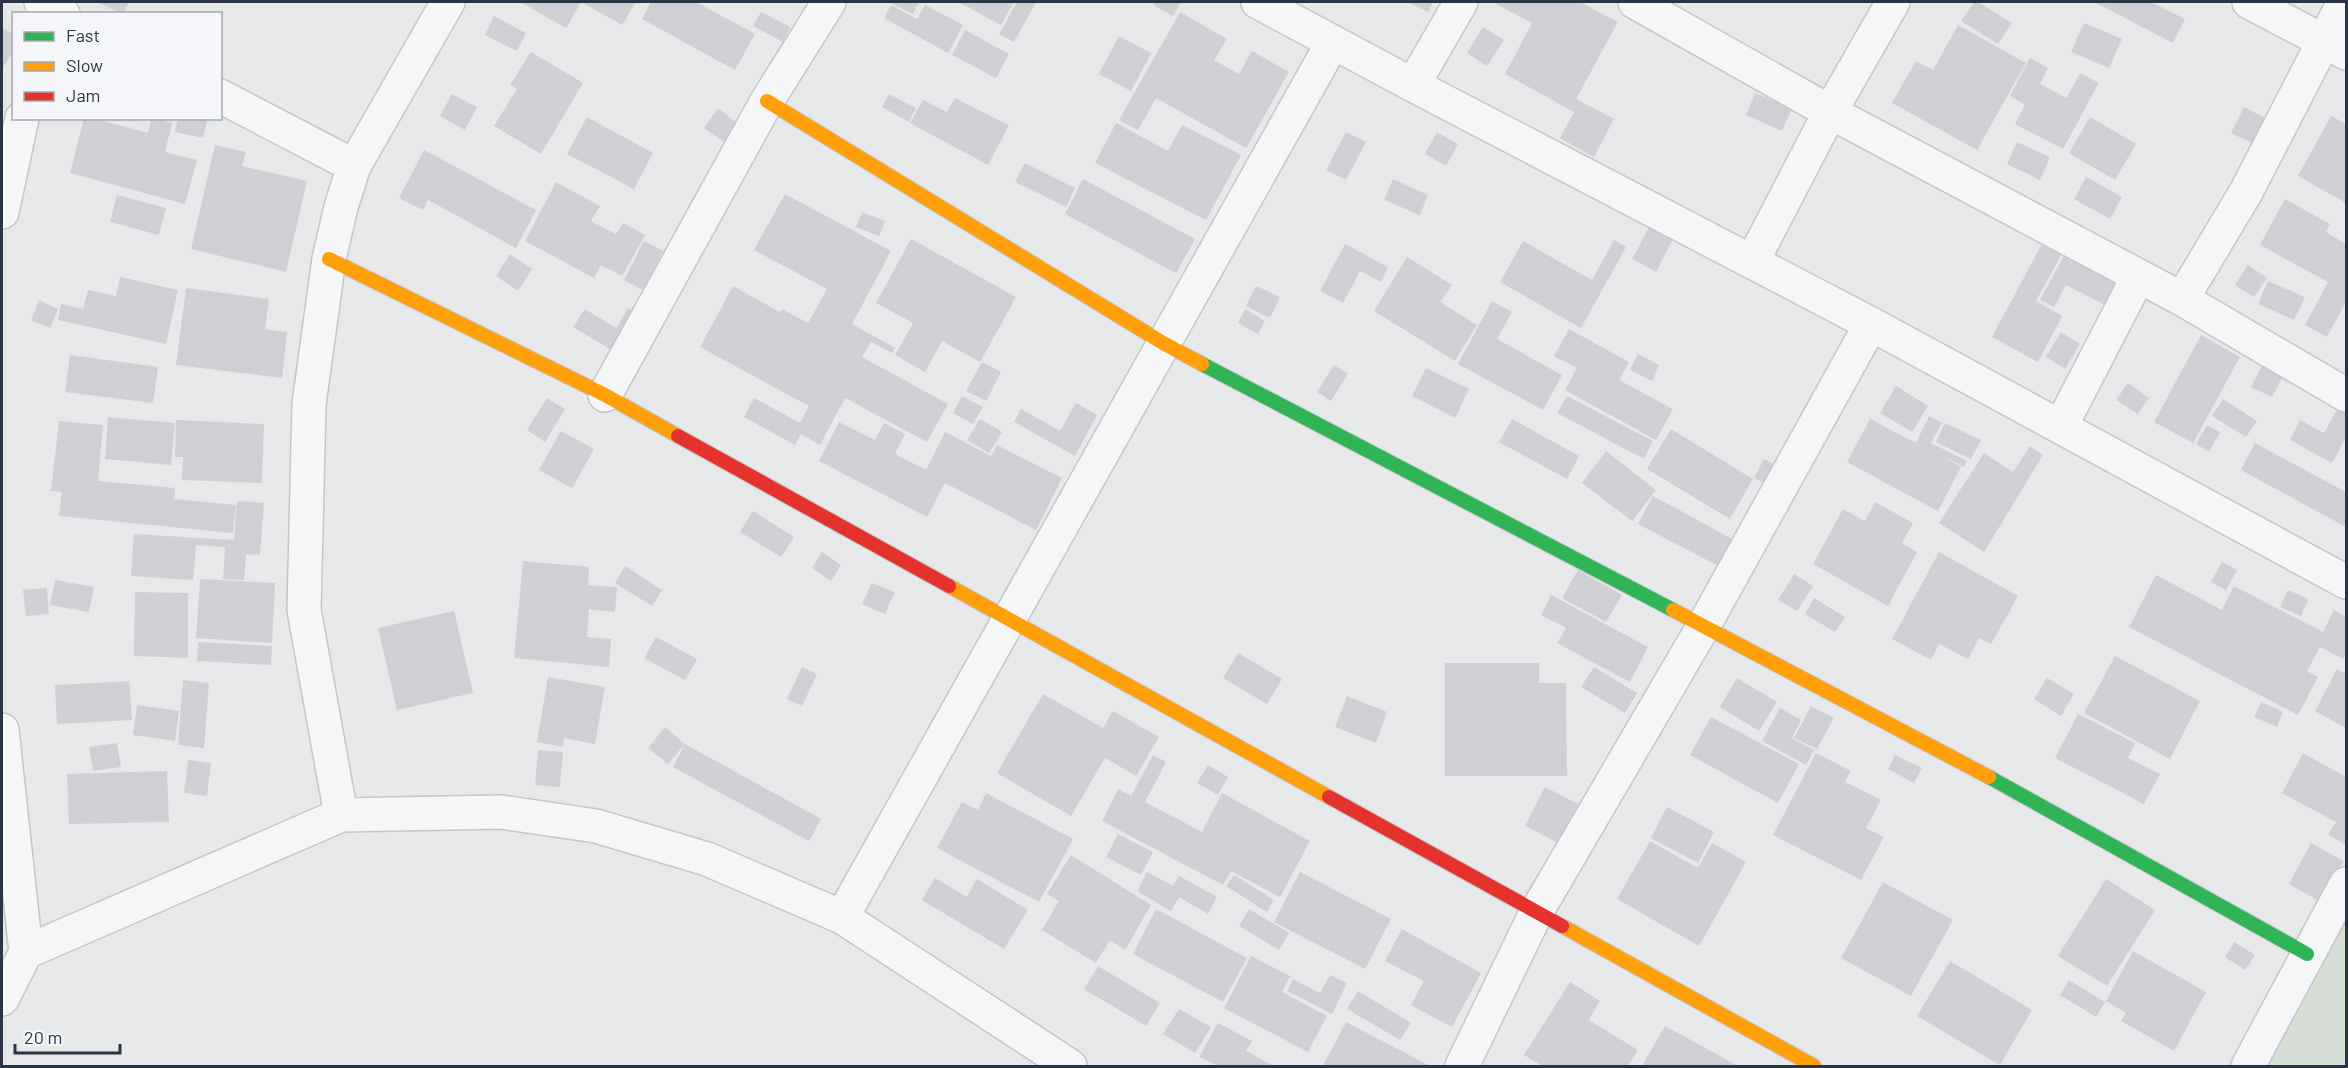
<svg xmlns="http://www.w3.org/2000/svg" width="2348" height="1068" viewBox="0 0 2348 1068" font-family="Barlow,sans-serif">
	<rect width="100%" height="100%" fill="#e6e8ea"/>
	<!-- green -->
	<path fill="#d6ded6" d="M2346,915V1066H2267Z"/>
	<!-- building -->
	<path fill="#ced0d3" d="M96,2H129L123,14Z
		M520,2H636L622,25L581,2L566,28Z
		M651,2H696L755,34L735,70L642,19Z
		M893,2H919L913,14L892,4Z
		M958,2H1014L1001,25Z
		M1017,2H1036L1014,42L999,34Z
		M1154,2H1181L1173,16L1153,5Z
		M1407,2H1433L1428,12Z
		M1492,2H1580L1618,22L1576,99L1614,119L1594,157L1560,138L1574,112L1505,74L1532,23Z
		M1974,2H1978L2012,23L1998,44L1961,21Z
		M2094,2H2151L2185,19L2173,43Z
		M891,5L917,19L925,5L963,25L948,53L884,18Z
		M761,12L790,27L783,42L753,26Z
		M1180,12L1227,39L1214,60L1239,74L1252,51L1289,72L1246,148L1156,98L1138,130L1119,120Z
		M494,16L526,33L517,51L485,35Z
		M2084,23L2122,39L2109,68L2071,52Z
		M1958,25L2026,63L1977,150L1892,103L1916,61L1933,70Z
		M1483,27L1504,40L1487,66L1467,53Z
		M2,28L14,34V49L2,70Z
		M965,30L1009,54L996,78L952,55Z
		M1119,36L1151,53L1131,91L1099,74Z
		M531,52L583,83L541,154L494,126L517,89L510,85Z
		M2030,58L2048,68L2040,84L2067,98L2080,73L2099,83L2063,149L2015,124L2025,105L2010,96Z
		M1755,93L1792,108L1782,131L1746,115Z
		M452,94L477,107L465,130L440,116Z
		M889,94L916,108L909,122L882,107Z
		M955,98L1009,125L988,165L910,123L923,100L947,112Z
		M2244,107L2265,118L2252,143L2231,133Z
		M718,108L737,123L724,142L704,128Z
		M2331,116L2346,124V203L2298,176Z
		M587,117L653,153L634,189L567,154Z
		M2090,117L2136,144L2115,180L2069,153Z
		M84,118H92L148,133L152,118L172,123L165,152L197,160L185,204L70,173Z
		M178,118H208L203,138L175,132Z
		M1116,123L1168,151L1182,125L1241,155L1206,220L1095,163Z
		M1346,132L1366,142L1346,180L1326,170Z
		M1437,132L1458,144L1446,166L1425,154Z
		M2017,142L2050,157L2040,180L2007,164Z
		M215,145L246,152L242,166L307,181L286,272L191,249Z
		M424,150L536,210L516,248L428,200L423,210L399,198Z
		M1025,163L1075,188L1066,207L1015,182Z
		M2086,177L2122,197L2110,219L2074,199Z
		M1083,179L1195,239L1176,273L1065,214Z
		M1393,179L1428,195L1420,215L1384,200Z
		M556,182L600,206L591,221L616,234L623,223L645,235L622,276L601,265L594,278L525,241Z
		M785,194L891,251L852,324L895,348L892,353L871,342L862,357L948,404L927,442L845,398L820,445L801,434L795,445L744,417L754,398L800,423L809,406L700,347L733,286L780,312L782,309L808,323L827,289L754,250Z
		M117,195L166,208L159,235L110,222Z
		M2285,199L2330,224L2326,232L2346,244V302L2327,337L2305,325L2328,282L2260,245Z
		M862,212L885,221L879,236L856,227Z
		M1653,220L1676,233L1656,272L1632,259Z
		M911,239L1016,297L980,362L942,341L925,372L895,355L913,323L876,303Z
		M1614,240L1626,247L1581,328L1500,282L1523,241L1592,280Z
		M644,241L663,251L643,290L624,280Z
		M2043,242L2063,252L2036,301L2062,316L2038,362L1992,337Z
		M1345,244L1388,267L1381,282L1360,271L1343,303L1320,291Z
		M2066,252L2122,282L2109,307L2066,285L2054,307L2040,300Z
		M510,254L532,269L518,291L496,276Z
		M1407,257L1452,285L1440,302L1477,325L1455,361L1374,311Z
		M2248,265L2267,278L2254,297L2235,285Z
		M120,277L178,290L166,344L58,320L61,304L83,309L88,290L116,296Z
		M2268,281L2305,297L2294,320L2258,304Z
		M1256,286L1280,297L1270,318L1246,306Z
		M186,288L269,299L265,329L287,332L282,378L176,365Z
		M39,300L58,309L50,328L31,320Z
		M1492,301L1512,312L1497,339L1562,375L1543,410L1458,364Z
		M628,308L646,319L623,357L573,327L585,309L616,328Z
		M1245,309L1265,321L1258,334L1238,323Z
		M1569,329L1629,362L1619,380L1673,409L1656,440L1565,390L1577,368L1554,356Z
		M2061,332L2080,344L2065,369L2046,357Z
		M2201,335L2240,357L2193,443L2154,422Z
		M1638,354L1659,365L1652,381L1630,370Z
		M70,355L158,367L153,403L65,392Z
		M982,362L1001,372L986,401L966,391Z
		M1334,365L1348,374L1331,401L1317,392Z
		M2262,366L2283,376L2272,397L2251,387Z
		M1426,368L1469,389L1455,418L1412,396Z
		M2128,383L2149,398L2138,414L2116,400Z
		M1896,386L1928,406L1912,432L1880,413Z
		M962,396L983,407L973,424L953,413Z
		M1567,396L1653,441L1644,459L1557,413Z
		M547,398L565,409L545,442L527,430Z
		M2223,399L2257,421L2246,437L2212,416Z
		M1076,403L1097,415L1075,456L1014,422L1021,409L1060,431Z
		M2340,404L2346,408V437L2332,463L2290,440L2300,420L2324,433Z
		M1929,416L1942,423L1931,443L1967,461L1964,467L1940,455L1961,467L1938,511L1847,462L1870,419L1916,443Z
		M108,417L175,423L171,465L105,459Z
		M980,419L1002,432L989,453L967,440Z
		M1512,419L1579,456L1567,479L1499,442Z
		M176,420L264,424L262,483L182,480L183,457H175Z
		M59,421L103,425L98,481L175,488L174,499L236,505L233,533L59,516L62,492L51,491Z
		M839,422L875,440L884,423L905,434L895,454L926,470L945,432L991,456L997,445L1062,478L1036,530L945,483L927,517L819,461Z
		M1945,423L1981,440L1971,459L1936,442Z
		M2207,425L2220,432L2209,452L2196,444Z
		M1671,429L1753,479L1730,519L1647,469Z
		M561,431L594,449L572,488L539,470Z
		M2255,443L2346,492V527L2241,470Z
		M2030,446L2043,455L1984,552L1939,523L1984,453L2013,472Z
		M1606,451L1656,490L1632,521L1582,483Z
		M1764,459L1783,469L1773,488L1754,478Z
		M1653,496L1738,542L1724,569L1638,524Z
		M237,501L264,503L260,555L246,554L244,580L223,579L225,547L196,545L193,580L131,576L134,534L234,540Z
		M1875,502L1913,523L1902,543L1917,552L1888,606L1813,564L1843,509L1865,521Z
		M753,511L794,537L781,557L740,532Z
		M822,552L841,565L831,581L812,568Z
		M1939,552L2018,596L1991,644L1979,638L1968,659L1939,644L1931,660L1892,639Z
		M523,561L589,567L588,585L617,587L615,612L589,609L587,637L611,639L609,667L514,658Z
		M2222,562L2237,570L2226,590L2211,582Z
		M625,566L662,590L652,606L615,583Z
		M1578,570L1622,595L1606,622L1562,598Z
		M1794,574L1813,586L1797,611L1778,600Z
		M2156,575L2222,610L2234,586L2323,632L2334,610L2346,617V652L2343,659L2320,647L2307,671L2318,677L2298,715L2129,627Z
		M200,579L275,583L272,643L196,638Z
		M55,580L94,587L89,612L50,605Z
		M872,583L895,592L885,614L862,604Z
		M47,588L49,614L26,616L23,590Z
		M2288,590L2308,599L2301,616L2280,607Z
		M135,592L188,593V658L134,656Z
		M1551,595L1648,647L1630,682L1557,643L1566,628L1541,615Z
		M1814,598L1845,617L1835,632L1805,614Z
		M454,611L473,693L397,710L378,628Z
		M656,637L697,659L685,680L644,658Z
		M198,642L272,646L271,665L197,661Z
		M1238,653L1282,679L1267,704L1223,678Z
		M2115,656L2200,701L2170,759L2084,713Z
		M1445,663H1539V683H1566L1567,776H1445Z
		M802,667L817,674L802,706L787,699Z
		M1594,667L1637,693L1625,713L1581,687Z
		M2337,669L2346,674V728L2315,711Z
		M548,677L605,687L595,744L564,738L563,747L537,742Z
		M1737,678L1777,702L1759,731L1720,707Z
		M2047,678L2074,694L2061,716L2034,699Z
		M183,680L209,683L204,748L178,745Z
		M129,681L132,720L57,724L55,685Z
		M1043,694L1103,728L1113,711L1159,737L1136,776L1105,758L1071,816L997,773Z
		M1347,696L1387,712L1376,743L1335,727Z
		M2261,702L2283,712L2277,727L2254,717Z
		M137,705L179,711L175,741L133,735Z
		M1811,706L1834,718L1817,749L1794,738Z
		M1780,708L1801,720L1792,738L1814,750L1806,765L1762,741Z
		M2078,714L2135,743L2128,758L2160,774L2144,804L2055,758Z
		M1711,717L1799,764L1778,803L1690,755Z
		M665,727L685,744L668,764L648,748Z
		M117,743L121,767L93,771L89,747Z
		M685,744L821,819L809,841L673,767Z
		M538,750L563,752L560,787L535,785Z
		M1816,753L1851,771L1845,782L1881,800L1866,828L1884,837L1861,880L1773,835Z
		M2303,753L2346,777V845L2328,835L2336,822L2282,793Z
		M1153,755L1166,762L1145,802L1202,832L1222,793L1310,841L1280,897L1231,871L1223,885L1102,821L1118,789L1131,796Z
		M1895,755L1922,768L1914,783L1888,769Z
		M188,760L211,763L207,796L184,793Z
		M1208,765L1228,777L1218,795L1197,783Z
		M167,771L169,822L69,824L67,774Z
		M1545,787L1578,804L1558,843L1525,826Z
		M986,793L1073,839L1039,902L937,848L962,802L978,810Z
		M1667,807L1714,832L1698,863L1651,838Z
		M1118,834L1153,852L1141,875L1106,857Z
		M1650,841L1698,868L1712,843L1746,862L1699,946L1617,899Z
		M2311,843L2344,861L2321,902L2289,884Z
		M1071,855L1151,905L1125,950L1110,940L1096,963L1042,930L1059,901L1047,894Z
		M1147,872L1173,886L1179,876L1217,897L1208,914L1179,897L1171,911L1137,891Z
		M1300,872L1391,919L1365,969L1274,922Z
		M1234,875L1274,900L1267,912L1226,886Z
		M935,878L967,897L977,879L1028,910L1004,949L922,900Z
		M2106,879L2155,910L2107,986L2058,956Z
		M1883,882L1953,920L1911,996L1841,958Z
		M1156,909L1247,958L1223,1002L1133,954Z
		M1249,909L1289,933L1279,950L1239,926Z
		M1402,929L1481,973L1452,1027L1411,1005L1424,981L1385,961Z
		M2234,942L2255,955L2245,970L2225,957Z
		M2133,951L2206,992L2174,1051L2121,1021L2126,1013L2106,1001Z
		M1251,956L1290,976L1282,992L1327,1016L1308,1052L1224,1008Z
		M1950,961L2032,1010L2000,1065L1917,1016Z
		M1098,966L1160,1003L1146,1026L1084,989Z
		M1330,975L1347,983L1332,1014L1287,991L1293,979L1320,993Z
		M2069,980L2105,1002L2096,1017L2060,995Z
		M1570,982L1600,1001L1589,1020L1638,1050L1628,1066H1543L1524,1055Z
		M1358,991L1411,1023L1400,1040L1347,1009Z
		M1179,1009L1211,1027L1195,1053L1163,1034Z
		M1346,1022L1430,1066H1323Z
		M1218,1023L1252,1041L1246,1051L1274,1066H1218L1199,1057Z
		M1665,1026L1738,1066H1642Z"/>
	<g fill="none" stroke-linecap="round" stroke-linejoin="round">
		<!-- street casing -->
		<g stroke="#c4c6c8" stroke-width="36">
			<path id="street" d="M41,2L63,14
				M1258,2L1413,85L1871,324L2346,582
				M1635,2L1830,112L2182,299L2346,395
				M2249,2L2346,53
				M1413,85L1461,2
				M220,96L354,166
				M2,212L22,118
				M1752,262L1830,112L1893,2
				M2182,299L2246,192L2344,2
				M605,395L767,101L829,2
				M2061,426L2138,277
				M2,730L26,952
				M341,815L304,610L309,404L329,259L341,207L354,166L448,2
				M842,917C1008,626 1169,333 1333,42
				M2,999L26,952L341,815L501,812L596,826L707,859L842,917L1070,1066
				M1462,1066L1537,911L1703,627L1871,324
				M2248,1066L2346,884"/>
		</g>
		<!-- fast casing -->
		<g stroke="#c4c6c8" stroke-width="16">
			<path id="fast" d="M1202,364L1673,610
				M1989,777L2307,954"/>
		</g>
		<!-- slow casing -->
		<g stroke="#c4c6c8" stroke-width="16">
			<path id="slow" d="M767,101L1163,343L1202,364
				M329,259L605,395L678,436
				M949,586L1329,797
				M1673,610L1989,777
				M1562,926L1814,1066"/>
		</g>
		<!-- jam casing -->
		<g stroke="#c4c6c8" stroke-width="16">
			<path id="jam" d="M678,436L949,586
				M1329,797L1562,926"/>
		</g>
		<!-- street -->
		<use href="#street" stroke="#f5f6f7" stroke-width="33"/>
		<!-- fast -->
		<use href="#fast" stroke="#30b455" stroke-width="14"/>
		<!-- slow -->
		<use href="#slow" stroke="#ff9f0a" stroke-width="14"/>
		<!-- jam -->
		<use href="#jam" stroke="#e5322d" stroke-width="14"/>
	</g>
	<!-- border -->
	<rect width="2348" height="1068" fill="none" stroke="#2b3445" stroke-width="6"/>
	<!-- legend -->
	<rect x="12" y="12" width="210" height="108" fill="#f4f6f9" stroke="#a4a8b1" stroke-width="1.5"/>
	<rect x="24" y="32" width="30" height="9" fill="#30b455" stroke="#a4a8b1" stroke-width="1.5"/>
	<text x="66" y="42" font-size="18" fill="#2b3445">Fast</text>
	<rect x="24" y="62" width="30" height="9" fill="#ff9f0a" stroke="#a4a8b1" stroke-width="1.5"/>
	<text x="66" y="72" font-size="18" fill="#2b3445">Slow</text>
	<rect x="24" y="92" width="30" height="9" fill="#e5322d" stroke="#a4a8b1" stroke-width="1.5"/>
	<text x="66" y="102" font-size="18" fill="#2b3445">Jam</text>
	<!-- scale -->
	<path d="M15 1044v9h105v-9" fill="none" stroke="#2b3445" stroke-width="3"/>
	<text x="24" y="1044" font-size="18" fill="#2b3445" stroke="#f4f6f9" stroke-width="4.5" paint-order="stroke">20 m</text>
</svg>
